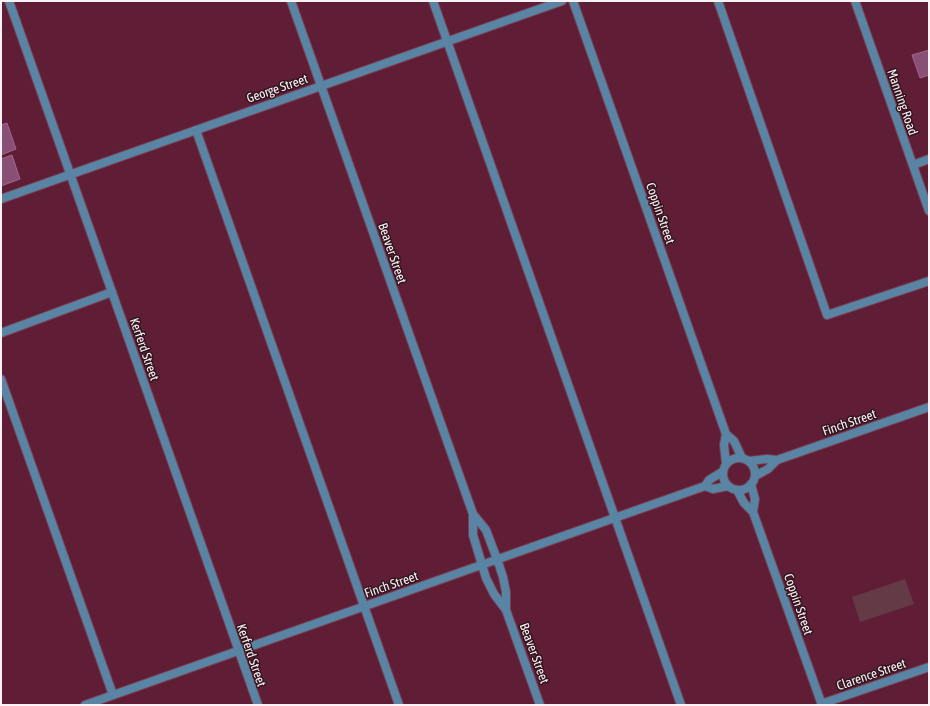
<svg xmlns="http://www.w3.org/2000/svg" width="930" height="706" viewBox="0 0 930 706" font-family="'Asap Condensed',sans-serif">
	<rect width="100%" height="100%" fill="#5f1e36"/>
	<!-- green -->
	<path fill="#653a47" d="M905,579L914,604L860,622L852,597Z"/>
	<!-- building -->
	<path fill="#885075" stroke="#a3648d" d="M929,50V75L920,78L912,55Z
		M7,123L16,149L1,155V125Z
		M12,155L20,179L1,186V159Z"/>
	<g fill="none" stroke-linecap="round" stroke-linejoin="round">
		<!-- service casing -->
		<g stroke="#784054" stroke-width="10">
			<path id="service" d="M433,1L681,705
				M718,1L827,315L929,281
				M196,130L399,705
				M1,333L112,292
				M1,379L113,695"/>
		</g>
		<!-- minor casing -->
		<g stroke="#784054" stroke-width="10">
			<path id="minor" d="M9,1L258,705
				M291,1L473,514V535L486,578L494,594L506,610L540,705
				M573,1L726,434L734,441L742,458
				M855,1L929,211
				M913,165L929,159
				M1,199L562,1
				M726,434L724,445L726,463
				M723 474a16 16 0 1 1 32 0a16 16 0 1 1-32 0Z
				M749,461L767,459L777,460
				M755,476L768,469L777,460L929,407
				M751,484L755,499L753,512L822,705
				M705,486L713,489L728,486
				M737,490L744,503L753,512
				M473,514L486,530L497,559L503,577L506,592V610
				M821,704L929,667
				M85,705L705,486L709,480L722,472"/>
		</g>
		<!-- service -->
		<use href="#service" stroke="#5984a4" stroke-width="8"/>
		<!-- minor -->
		<use href="#minor" stroke="#5984a4" stroke-width="8"/>
	</g>
	<g text-anchor="middle" stroke-width="3" stroke-linejoin="round" paint-order="stroke">
		<!-- street labels -->
		<g font-size="13" fill="#faf2f4" stroke="#33151f">
			<text transform="translate(277 88) rotate(-19)" y="5">George Street</text>
			<text transform="translate(903 102) rotate(71)" y="5">Manning Road</text>
			<text transform="translate(661 213) rotate(71)" y="5">Coppin Street</text>
			<text transform="translate(393 253) rotate(71)" y="5">Beaver Street</text>
			<text transform="translate(145 349) rotate(71)" y="5">Kerferd Street</text>
			<text transform="translate(849 422) rotate(-19)" y="5">Finch Street</text>
			<text transform="translate(391 584) rotate(-19)" y="5">Finch Street</text>
			<text transform="translate(799 604) rotate(71)" y="5">Coppin Street</text>
			<text transform="translate(535 653) rotate(70)" y="5">Beaver Street</text>
			<text transform="translate(252 655) rotate(71)" y="5">Kerferd Street</text>
			<text transform="translate(871 674) rotate(-19)" y="5">Clarence Street</text>
		</g>
	</g>
	<!-- border -->
	<rect width="930" height="706" fill="none" stroke="#faf2f4" stroke-width="4"/>
</svg>
